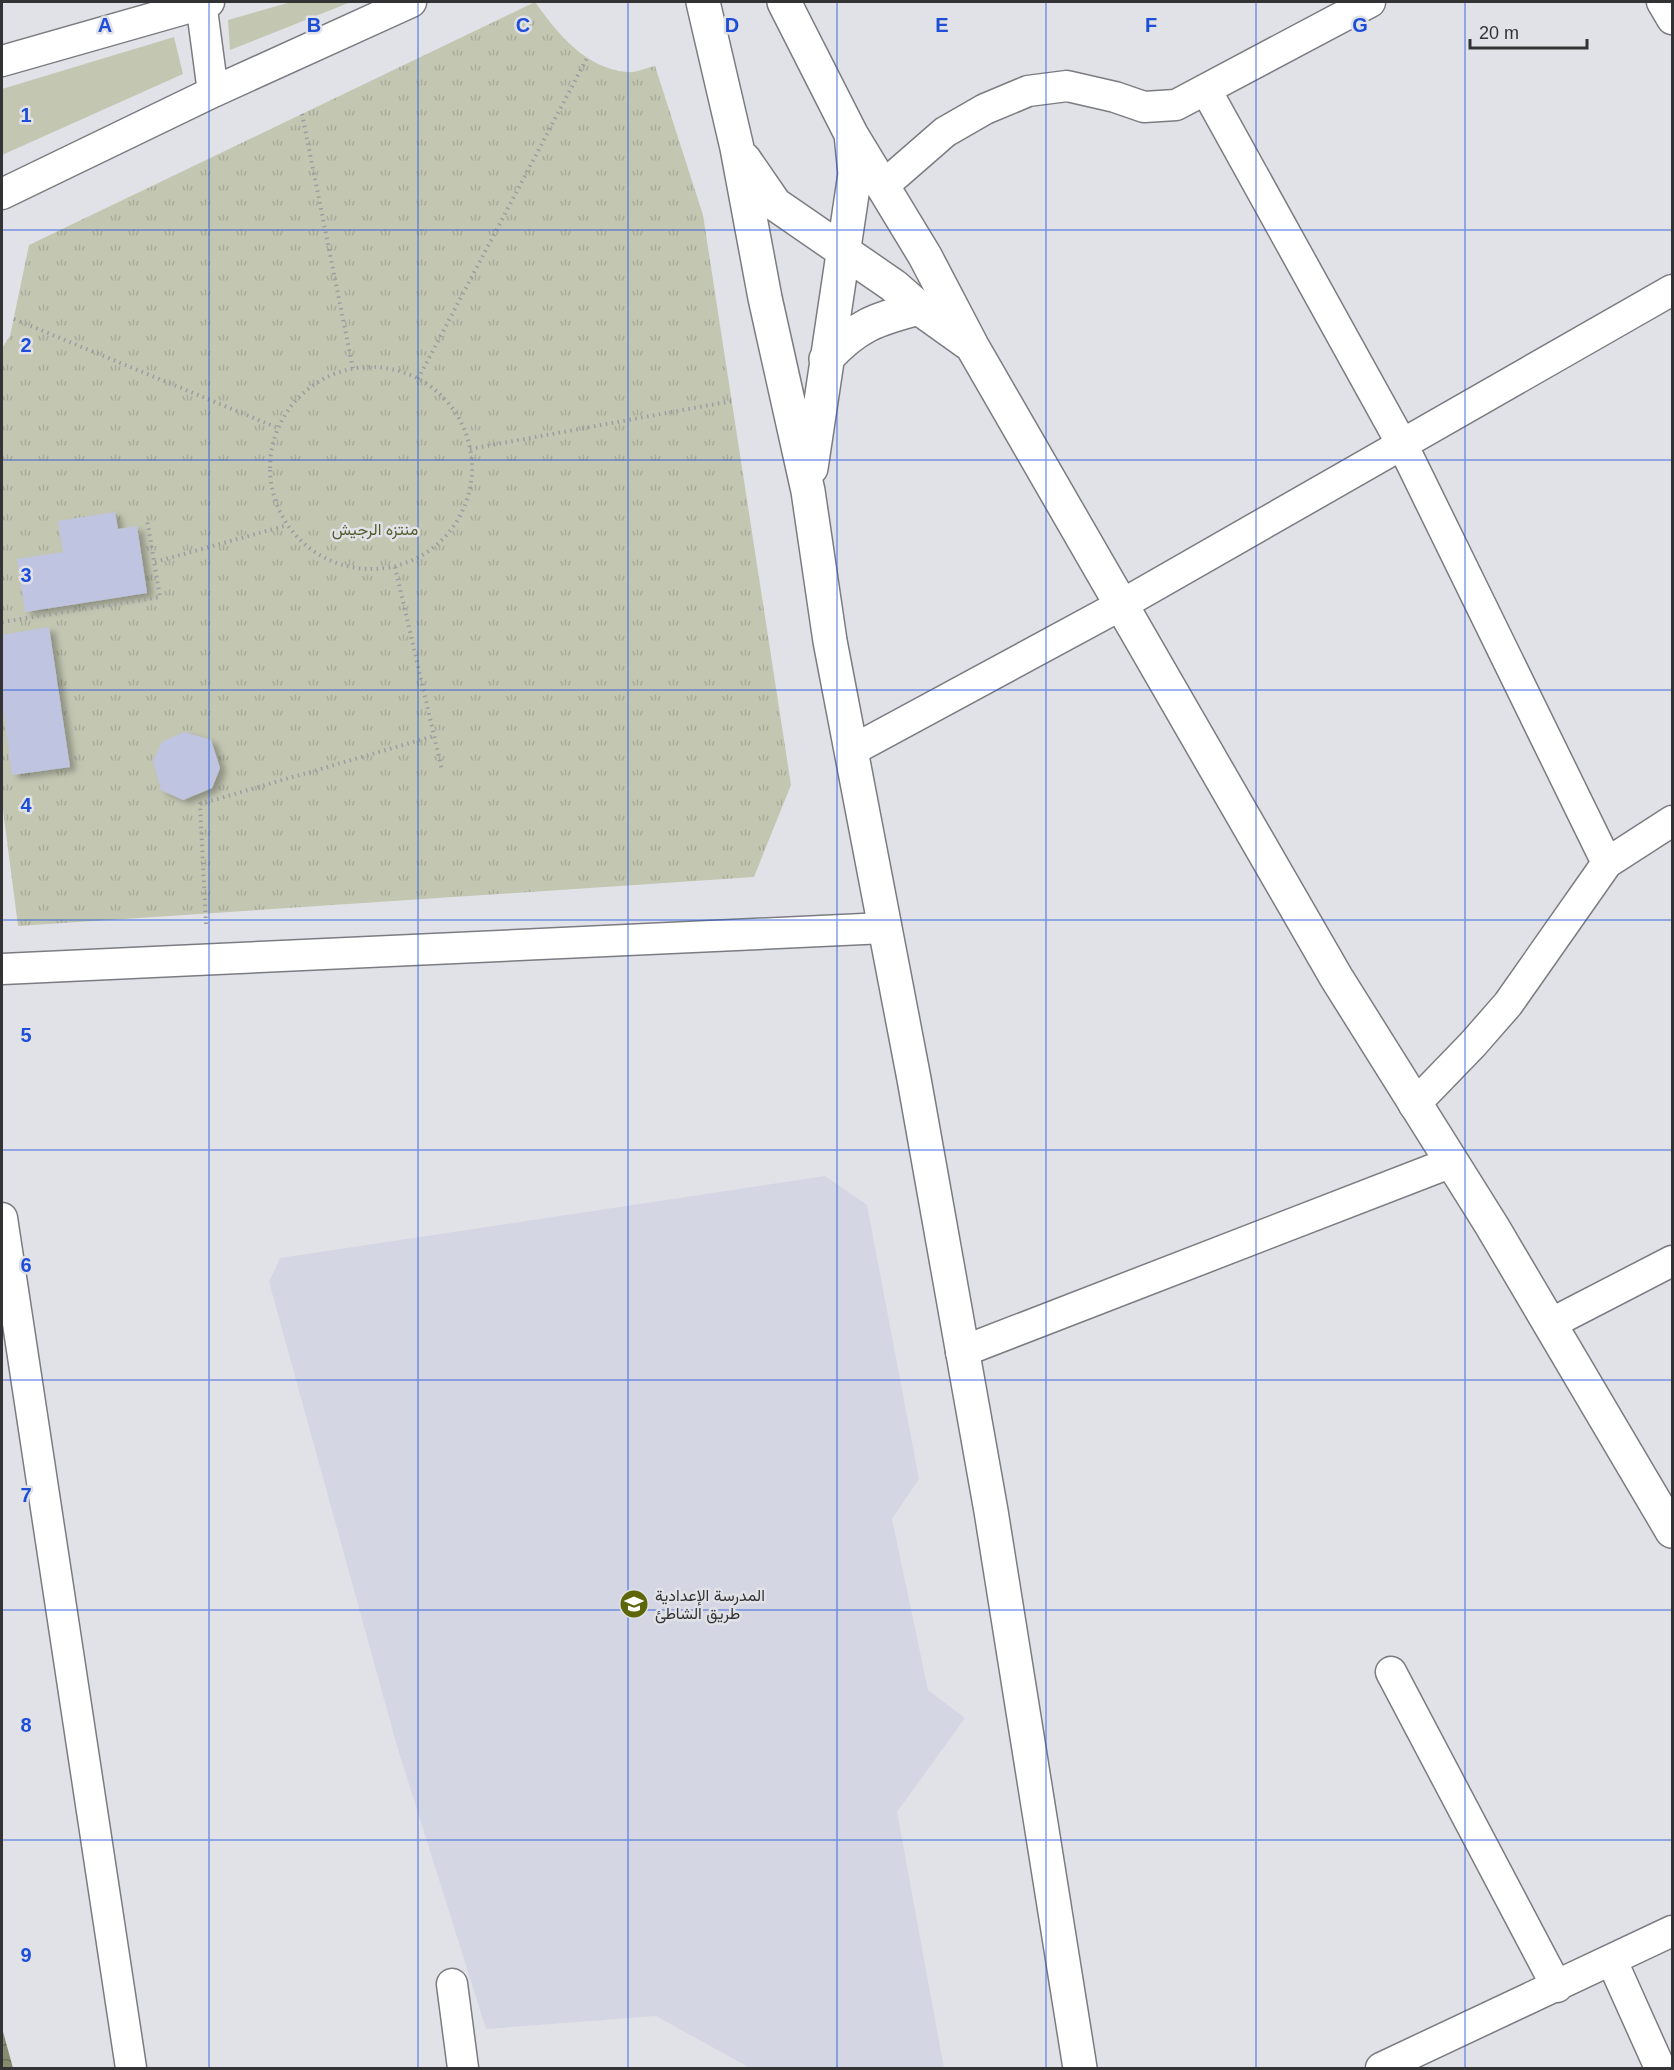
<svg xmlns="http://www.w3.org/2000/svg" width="1674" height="2070" viewBox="0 0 1674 2070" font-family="Helvetica,Vazirmatn,sans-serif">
	<defs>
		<pattern id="park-tufts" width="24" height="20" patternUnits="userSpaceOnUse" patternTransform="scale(1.5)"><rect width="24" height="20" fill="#c3c7b2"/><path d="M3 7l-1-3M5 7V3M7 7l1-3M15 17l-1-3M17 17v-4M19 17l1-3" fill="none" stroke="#a8ab9a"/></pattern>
		<pattern id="water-waves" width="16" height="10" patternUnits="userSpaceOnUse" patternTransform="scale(1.5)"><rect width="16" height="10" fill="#868c70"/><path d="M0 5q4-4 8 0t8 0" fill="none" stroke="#6e735d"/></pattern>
		<filter id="shadow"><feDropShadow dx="6" dy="4" stdDeviation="3" flood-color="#0004"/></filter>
	</defs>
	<rect width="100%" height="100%" fill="#e1e2e8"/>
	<!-- built -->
	<path fill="#d4d6e3" d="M825,1176L867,1205L919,1479L892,1519L928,1690L965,1718L897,1812L944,2068H750L656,2016L486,2029L397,1746L269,1282L280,1258Z"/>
	<!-- grass -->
	<path fill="#c3c7b2" d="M291,2H351L230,50L228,20Z
		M174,37L183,74L2,155V89Z"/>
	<!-- park -->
	<path fill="url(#park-tufts)" d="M535,2C558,34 585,68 627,72C635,73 646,68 655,66L703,215L791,785L754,877L18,926L2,802V348L10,336L29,245Z"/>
	<!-- water -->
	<path fill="url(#water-waves)" d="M2,2028L13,2068H2Z"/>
	<!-- building -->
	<path fill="#bfc4e1" filter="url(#shadow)" d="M115,512L118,529L137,526L147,593L25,612L17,559L63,552L58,521Z
		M49,627L70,767L12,775L2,699V635Z
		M184,732L211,740L220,768L212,788L183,800L161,790L153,761L162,742Z"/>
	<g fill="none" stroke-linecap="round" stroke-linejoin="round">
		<!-- minor casing -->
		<g stroke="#7b7c81" stroke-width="33">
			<path id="minor" d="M201,2L213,92
				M1662,2L1672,19
				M2,61L209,2
				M1206,90L1403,446L1607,863L1672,821
				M883,186L945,132L985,109L1028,91L1067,86L1115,97L1144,107L1176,105L1370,2
				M2,194L213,92L411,2
				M851,751L1121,605L1672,290
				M2,969L885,928
				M1414,1105L1473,1044L1508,1004L1607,863
				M2,1218L131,2068
				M1550,1324L1672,1261
				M961,1352L1452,1162
				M1391,1672L1557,1987
				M1612,1961L1660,2068
				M452,1984L463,2068
				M1381,2068L1672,1931"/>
		</g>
		<!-- tertiary casing -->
		<g stroke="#7b7c81" stroke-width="36">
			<path id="tertiary" d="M703,2L737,148L765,298L808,491L830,641L914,1079L991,1511L1080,2068
				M784,2L851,134L855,174L811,468
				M851,134L925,256L972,346L1336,977L1492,1226L1672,1531
				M744,159L775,204L894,286L919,308L968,343
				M826,359C856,326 876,319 919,308"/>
		</g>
		<!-- path -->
		<path stroke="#9c9da1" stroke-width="4" stroke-dasharray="1.5 4.5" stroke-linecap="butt" d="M302,114L353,369
			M14,319L278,428
			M270 468a101 101 0 1 1 202 0a101 101 0 1 1-202 0Z
			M418,379L587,58
			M470,449L732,401
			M155,562L288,525
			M395,567L442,770
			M2,622L160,597L147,519
			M206,924L200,804L434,736"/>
		<!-- minor -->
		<use href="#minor" stroke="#fff" stroke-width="30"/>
		<!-- tertiary -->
		<use href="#tertiary" stroke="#fff" stroke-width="33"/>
	</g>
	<!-- grid -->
	<path fill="none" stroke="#1d4ed8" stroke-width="1.5" stroke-opacity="0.55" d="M209,2V2068M418,2V2068M628,2V2068M837,2V2068M1046,2V2068M1256,2V2068M1465,2V2068M2,230H1672M2,460H1672M2,690H1672M2,920H1672M2,1150H1672M2,1380H1672M2,1610H1672M2,1840H1672"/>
	<!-- icons -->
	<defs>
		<g id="school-disc" transform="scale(1.5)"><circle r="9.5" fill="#5d670a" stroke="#e1e2e8"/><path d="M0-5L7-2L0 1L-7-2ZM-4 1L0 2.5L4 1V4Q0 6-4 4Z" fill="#fff"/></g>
	</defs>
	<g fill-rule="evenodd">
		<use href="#school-disc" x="634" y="1604"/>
	</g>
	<g text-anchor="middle" stroke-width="5" stroke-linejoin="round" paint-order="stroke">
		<!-- park labels -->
		<g font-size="16" fill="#545b2b" stroke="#e1e2e8">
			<text x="375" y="535">منتزه الرجيش</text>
		</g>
		<!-- poi labels -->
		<g font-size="16" fill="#333335" stroke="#e1e2e8" text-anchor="start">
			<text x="655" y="1601">المدرسة الإعدادية<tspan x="655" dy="18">طريق الشاطئ</tspan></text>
		</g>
	</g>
	<g font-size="20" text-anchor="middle" font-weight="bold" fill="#1d4ed8" stroke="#e1e2e8" stroke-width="5" stroke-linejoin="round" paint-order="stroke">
		<text x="105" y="32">A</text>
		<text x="314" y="32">B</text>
		<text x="523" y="32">C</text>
		<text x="732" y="32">D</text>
		<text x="942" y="32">E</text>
		<text x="1151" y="32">F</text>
		<text x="1360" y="32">G</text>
		<text x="26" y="122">1</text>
		<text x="26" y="352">2</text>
		<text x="26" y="582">3</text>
		<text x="26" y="812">4</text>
		<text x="26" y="1042">5</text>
		<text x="26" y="1272">6</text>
		<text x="26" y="1502">7</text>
		<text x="26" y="1732">8</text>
		<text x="26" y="1962">9</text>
	</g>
	<!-- border -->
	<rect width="1674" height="2070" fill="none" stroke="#333335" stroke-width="6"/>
	<!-- scale -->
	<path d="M1470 39v9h117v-9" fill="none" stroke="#333335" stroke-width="3"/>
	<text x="1479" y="39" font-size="18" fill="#333335" stroke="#e1e2e8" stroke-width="4.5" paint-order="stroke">20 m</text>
</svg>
